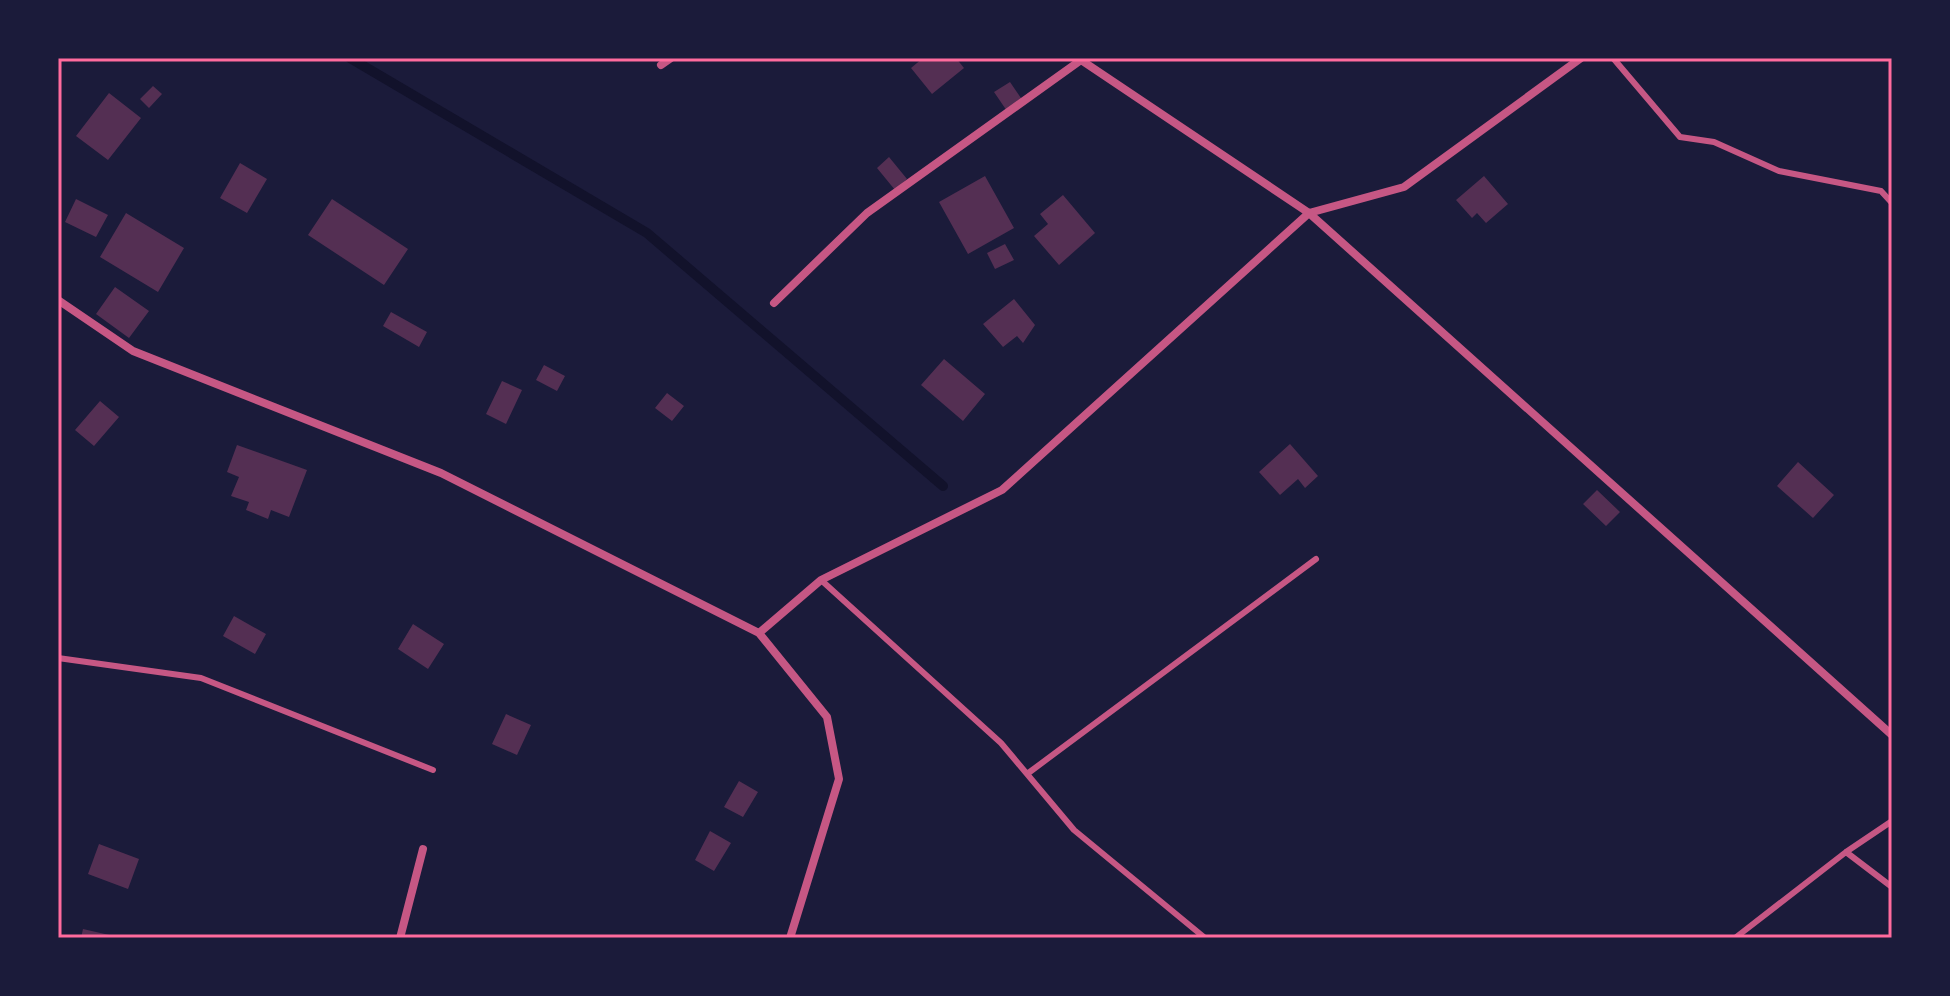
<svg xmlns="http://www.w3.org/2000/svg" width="1950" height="996" viewBox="0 0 1950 996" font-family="'DejaVu Sans',sans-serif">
	<rect width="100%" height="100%" fill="#1b1b3a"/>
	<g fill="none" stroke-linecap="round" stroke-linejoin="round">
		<!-- stream -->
		<path stroke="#12122b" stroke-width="10" d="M350,58L647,233L943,486"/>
	</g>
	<!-- building -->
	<path fill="#542f53" d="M923,58H956L964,68L932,94L911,68Z
		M1010,82L1025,104L1009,114L994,92Z
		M153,86L162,94L149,108L140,99Z
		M109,93L141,118L108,160L76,136Z
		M889,157L907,179L895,190L877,168Z
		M240,163L267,179L247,213L220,198Z
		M985,176L1014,228L968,254L939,202Z
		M1484,176L1508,204L1486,223L1477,213L1472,218L1456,200Z
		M1063,195L1095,233L1059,265L1034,236L1048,224L1040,214Z
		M76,199L108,215L96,237L65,222Z
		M332,199L408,249L384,285L308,235Z
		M126,213L184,248L158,292L100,257Z
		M1005,244L1014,260L995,269L987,253Z
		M115,287L149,311L129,338L96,314Z
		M1014,299L1035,325L1023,343L1017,336L1003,347L983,324Z
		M391,312L427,332L419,347L383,326Z
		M944,359L985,394L963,421L921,385Z
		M544,365L565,376L557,391L536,380Z
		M502,381L522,390L506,424L486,414Z
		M667,393L684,406L672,421L655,408Z
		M100,401L119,417L94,446L75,430Z
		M1290,444L1318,476L1305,488L1298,479L1280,495L1259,472Z
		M237,445L307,470L289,517L271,510L268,519L246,510L249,502L231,496L239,477L227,472Z
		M1798,462L1834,495L1813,518L1777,486Z
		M1597,490L1620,512L1606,526L1583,504Z
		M234,616L266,634L255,654L223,636Z
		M413,624L444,644L428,669L398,649Z
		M506,714L531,725L517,755L492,744Z
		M739,781L758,792L743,817L724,807Z
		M710,831L731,843L714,871L695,860Z
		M99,844L139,859L128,889L88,874Z
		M83,929L118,937L117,938H81Z"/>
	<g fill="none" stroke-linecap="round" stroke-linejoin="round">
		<!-- service -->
		<path stroke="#c65784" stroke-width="6" d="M1613,58L1680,137L1714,142L1779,171L1881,191L1892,203
			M821,580L1001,743L1074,830L1205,938
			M58,658L201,678L433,770
			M1027,774L1316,559
			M1846,852L1892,887
			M1735,938L1846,852L1892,821"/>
		<!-- minor -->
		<path stroke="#c65784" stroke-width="8" d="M1078,58L1309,213L1892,735
			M661,65L671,58
			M58,300L133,351L441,473L759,633L827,717L839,779L790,938
			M774,303L867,213L1081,60
			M759,633L821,580L1002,490L1309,213L1404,187L1581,58
			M400,938L423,849"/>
	</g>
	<!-- border -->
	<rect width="1950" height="996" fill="none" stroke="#1b1b3a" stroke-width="120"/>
	<rect x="60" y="60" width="1830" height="876" fill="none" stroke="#ff6b9d" stroke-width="3"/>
</svg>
